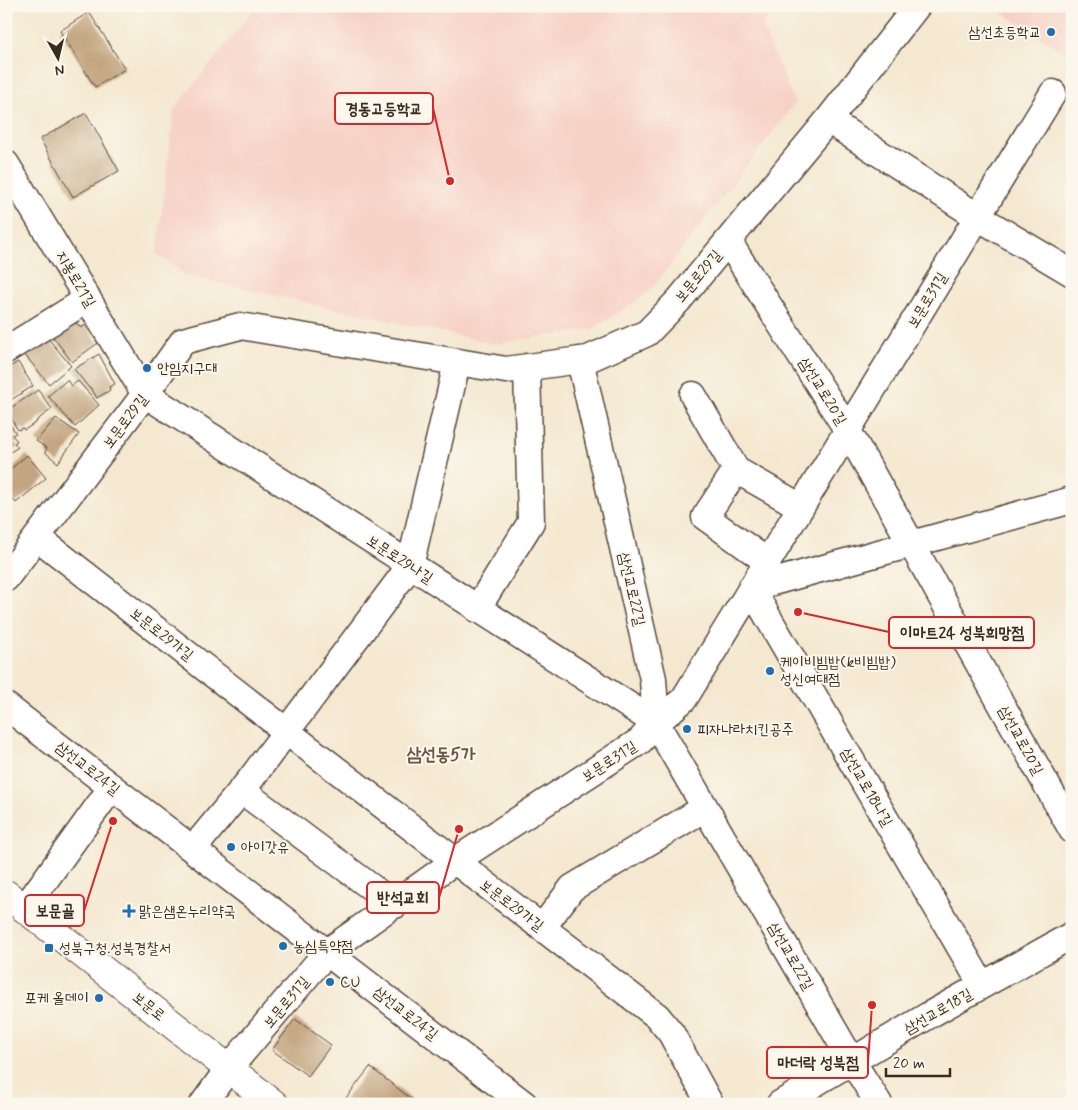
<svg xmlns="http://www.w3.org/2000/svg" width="1078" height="1110" viewBox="0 0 1078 1110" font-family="Mynerve,'Poor Story',sans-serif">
	<rect width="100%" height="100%" fill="#fbf7ec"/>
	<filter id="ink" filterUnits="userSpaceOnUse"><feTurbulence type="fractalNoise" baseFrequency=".02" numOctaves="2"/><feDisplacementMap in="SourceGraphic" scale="10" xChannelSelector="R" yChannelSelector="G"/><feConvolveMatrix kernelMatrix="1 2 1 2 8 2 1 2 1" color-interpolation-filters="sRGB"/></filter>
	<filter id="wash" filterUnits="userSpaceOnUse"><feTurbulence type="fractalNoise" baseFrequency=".0096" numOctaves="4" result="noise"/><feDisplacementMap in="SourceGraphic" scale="20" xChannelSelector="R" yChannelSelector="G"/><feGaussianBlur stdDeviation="1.12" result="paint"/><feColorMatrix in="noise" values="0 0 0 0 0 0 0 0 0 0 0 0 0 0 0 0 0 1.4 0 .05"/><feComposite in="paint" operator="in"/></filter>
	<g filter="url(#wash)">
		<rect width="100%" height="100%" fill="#f4e8d0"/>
		<!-- built -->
		<path fill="#f7d1c6" d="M257,6H778L762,27L795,103L649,292L593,329L495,344L187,276L157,254L174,109Z
			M991,6H1072V57Z"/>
		<g id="blocks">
			<!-- building -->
			<path fill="#c3a681" d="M89,12L125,69L95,87L60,31Z
				M86,113L119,171L73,197L40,139Z
				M74,321L81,328L85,325L98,343L72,362L51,334Z
				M47,337L71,366L49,384L24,354Z
				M99,354L115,384L109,387L110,390L97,398L91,388H89L74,369Z
				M18,362L33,386L6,403V373L10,371L8,368Z
				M67,380L71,386L78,381L99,405L75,427L48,396Z
				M38,390L52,409L36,421L37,422L24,430L23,428L18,430L6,411Z
				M56,418L79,434L58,463L45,452L47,448L36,441Z
				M6,419L16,433L12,435L17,441L14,443L18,447L6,455Z
				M27,455L46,478L16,503L6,491V473Z
				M295,1019L331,1045L308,1076L272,1050Z
				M370,1067L418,1104H345L343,1102Z"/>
		</g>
	</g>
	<g filter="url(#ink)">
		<use href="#blocks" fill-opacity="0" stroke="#574639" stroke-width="1"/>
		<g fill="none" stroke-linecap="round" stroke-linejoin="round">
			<!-- minor casing -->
			<g stroke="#574639" stroke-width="29">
				<path id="minor" d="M828,120L978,217L1072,273
					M6,164L145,394L656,723
					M728,241L848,431L1072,830
					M6,350L88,299
					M580,360L653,679L656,723L852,1061L879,1104
					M693,395L736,470L801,507
					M736,470L705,517L768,562
					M37,537L286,731L657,1016L671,1033L710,1104
					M6,578L145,394L183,341L240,326L506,370L588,359L647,333L679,300L828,120L917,6
					M477,609L531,522L527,367
					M6,706L524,1104
					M241,790L395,905
					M193,849L250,780L410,566L457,363
					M25,908L112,787
					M542,928L572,888L705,808
					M982,985L751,588L1072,500
					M203,1104L229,1068L327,952L455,861L640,741L656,723L684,699L1053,93
					M780,1104L931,1014L1072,935"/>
			</g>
			<!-- major casing -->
			<g stroke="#574639" stroke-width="30">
				<path id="major" d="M6,894L274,1104"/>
			</g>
			<!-- minor -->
			<use href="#minor" stroke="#fff" stroke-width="26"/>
			<!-- major -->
			<use href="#major" stroke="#fff" stroke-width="28"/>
		</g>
	</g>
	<!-- markers -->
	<g fill="#1f6fb2" stroke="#fbf7ec" stroke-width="2">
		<circle cx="1051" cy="32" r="5"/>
		<circle cx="147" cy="368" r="5"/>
		<circle cx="770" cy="671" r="5"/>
		<circle cx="687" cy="729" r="5"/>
		<circle cx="231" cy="847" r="5"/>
		<path d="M126.5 903.5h5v5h5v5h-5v5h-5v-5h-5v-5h5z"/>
		<circle cx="283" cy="946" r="5"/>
		<rect x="44" y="943" width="10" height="10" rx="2.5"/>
		<circle cx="330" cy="982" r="5"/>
		<circle cx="99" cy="998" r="5"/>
	</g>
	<g text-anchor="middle" stroke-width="4" stroke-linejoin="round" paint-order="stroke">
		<!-- poi labels -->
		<g font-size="15" fill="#3b2a1e" stroke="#fbf7ec" text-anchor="start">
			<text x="1041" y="37" text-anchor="end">삼선초등학교</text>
			<text x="157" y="373">안임지구대</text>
			<text x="780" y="667">케이비빔밥(k비빔밥)<tspan x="780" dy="17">성신여대점</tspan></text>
			<text x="697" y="734">피자나라치킨공주</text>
			<text x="241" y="852">아이갓유</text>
			<text x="139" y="916">맑은샘온누리약국</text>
			<text x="293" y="951">농심특약점</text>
			<text x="59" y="953">성북구청.성북경찰서</text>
			<text x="340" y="987">CU</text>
			<text x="89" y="1003" text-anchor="end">포케 올데이</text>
		</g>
		<!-- street labels -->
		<g font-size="15" fill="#3b2a1e" stroke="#fbf7ec">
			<text transform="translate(698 276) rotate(-50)" y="5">보문로29길</text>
			<text transform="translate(76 279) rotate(59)" y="5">지봉로21길</text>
			<text transform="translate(927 300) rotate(-59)" y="5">보문로31길</text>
			<text transform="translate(823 391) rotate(58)" y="5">삼선교로20길</text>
			<text transform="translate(125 421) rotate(-53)" y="5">보문로29길</text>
			<text transform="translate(400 559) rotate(33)" y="5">보문로29나길</text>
			<text transform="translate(632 589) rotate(77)" y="5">삼선교로22길</text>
			<text transform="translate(162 634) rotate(38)" y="5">보문로29가길</text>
			<text transform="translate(1021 740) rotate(61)" y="5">삼선교로20길</text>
			<text transform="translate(609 761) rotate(-33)" y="5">보문로31길</text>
			<text transform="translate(88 768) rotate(38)" y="5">삼선교로24길</text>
			<text transform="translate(867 787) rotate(60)" y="5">삼선교로18나길</text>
			<text transform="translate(512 905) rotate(37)" y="5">보문로29가길</text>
			<text transform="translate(791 956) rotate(60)" y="5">삼선교로22길</text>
			<text transform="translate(286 1002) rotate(-50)" y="5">보문로31길</text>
			<text transform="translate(149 1006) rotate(38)" y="5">보문로</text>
			<text transform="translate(938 1011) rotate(-30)" y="5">삼선교로18길</text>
			<text transform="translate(406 1013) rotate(38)" y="5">삼선교로24길</text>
		</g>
		<!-- quarter labels -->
		<g font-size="18" font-weight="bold" fill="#6b5541" stroke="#fbf7ec">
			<text x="441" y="760">삼선동5가</text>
		</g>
	</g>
	<!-- callouts -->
	<path fill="none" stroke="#d62828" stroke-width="2" d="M450 181L433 108M798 612L889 632M459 829L439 898M113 821L84 911M872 1005L868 1062"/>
	<g fill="#d62828" stroke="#fbf7ec" stroke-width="2">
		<circle cx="450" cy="181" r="5"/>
		<circle cx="798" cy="612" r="5"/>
		<circle cx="459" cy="829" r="5"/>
		<circle cx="113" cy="821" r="5"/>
		<circle cx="872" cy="1005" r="5"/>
	</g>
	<g fill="#fbf7ec" stroke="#d62828" stroke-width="2">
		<rect x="335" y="93" width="98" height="31" rx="5"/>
		<rect x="889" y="617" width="145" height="31" rx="5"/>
		<rect x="367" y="882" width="72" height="31" rx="5"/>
		<rect x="25" y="895" width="59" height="31" rx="5"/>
		<rect x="767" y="1047" width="101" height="31" rx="5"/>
	</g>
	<g font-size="16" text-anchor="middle" font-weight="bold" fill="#3b2a1e">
		<text x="384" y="114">경동고등학교</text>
		<text x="962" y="638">이마트24 성북희망점</text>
		<text x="403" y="903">반석교회</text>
		<text x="55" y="916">보문골</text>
		<text x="818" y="1068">마더락 성북점</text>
	</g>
	<!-- margin -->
	<rect width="1078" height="1110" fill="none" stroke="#fbf7ec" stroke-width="25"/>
	<!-- north arrow -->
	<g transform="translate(58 58) rotate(172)" stroke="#fbf7ec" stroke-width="4" paint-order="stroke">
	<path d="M0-4L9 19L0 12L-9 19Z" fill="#3b2a1e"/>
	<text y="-8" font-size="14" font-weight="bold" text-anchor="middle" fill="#3b2a1e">N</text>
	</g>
	<!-- scale -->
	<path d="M886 1068v8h64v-8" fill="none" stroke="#3b2a1e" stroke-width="2.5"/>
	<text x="893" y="1068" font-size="15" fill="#3b2a1e" stroke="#fbf7ec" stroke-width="4" paint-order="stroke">20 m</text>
</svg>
